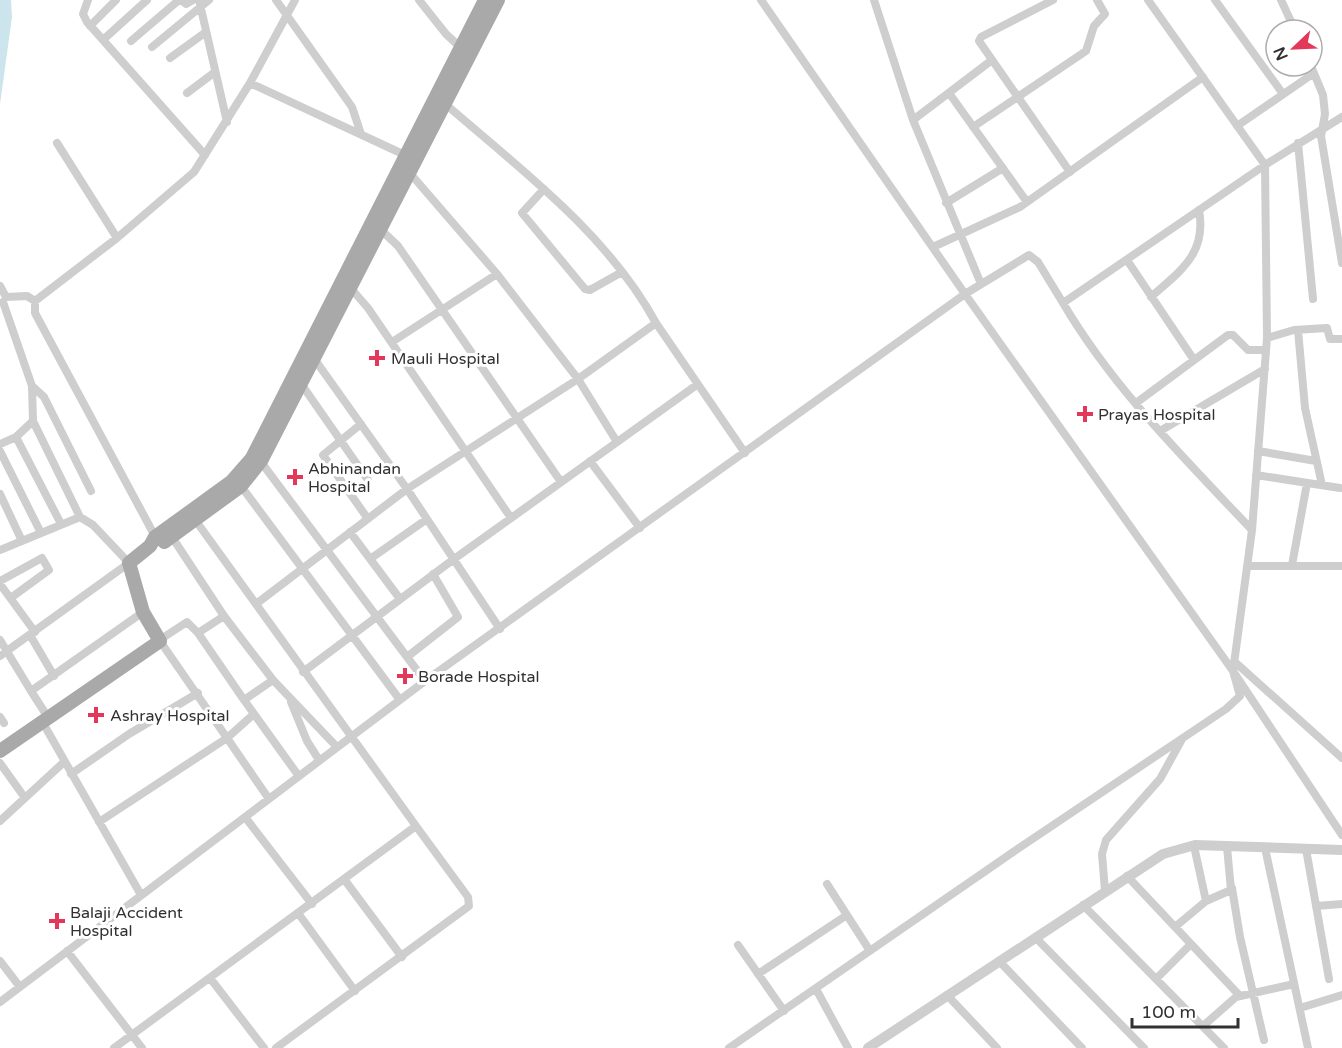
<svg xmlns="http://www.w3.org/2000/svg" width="1342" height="1048" viewBox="0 0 1342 1048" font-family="'Varela Round',sans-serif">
	<rect width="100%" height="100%" fill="#fff"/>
	<!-- water -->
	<path fill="#cce4ec" d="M0,0H11L12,17L0,104Z"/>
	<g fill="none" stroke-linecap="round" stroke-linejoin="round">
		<!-- minor -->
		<path stroke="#cecece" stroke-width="8" d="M88,0L83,14L87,22L205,155
			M181,0L186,4L193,0
			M199,0L227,122
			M276,0L352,107L361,134
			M419,0L446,34L462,49
			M874,0L913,120L981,284
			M1053,0L981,37L979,41L1070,172
			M1148,0L1265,165L1063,303L1038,262L1029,255L965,294L1233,671L1342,835
			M1215,0L1283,94
			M1281,0L1295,30
			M90,26L116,0
			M104,39L147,0
			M131,41L179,0
			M152,47L209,0
			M170,58L206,32
			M1311,66L1323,95L1325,114L1321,136L1342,263
			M250,83L405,155
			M187,93L215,72
			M949,93L1027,202
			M443,102C519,168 607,233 656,323
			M913,120L992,60
			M1237,126L1314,73
			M973,127L1086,51L1094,26L1105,14L1097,0
			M57,143L117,238
			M1298,143L1313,299
			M409,172L497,274L578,379L617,442
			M544,189L522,213L585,289L590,290L622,272
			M946,203L1003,168
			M378,227L398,246L561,482
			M933,247L1020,207L1203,77
			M1127,260L1194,360
			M348,285L368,308L511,518
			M0,286L6,297L27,296L35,301
			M1151,297C1180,271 1207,254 1199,210
			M1063,303C1113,388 1184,458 1252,530
			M1298,330L1305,408L1322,485
			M1267,338L1294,330L1327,328L1330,339H1342
			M392,342L497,274
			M313,357L407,489L500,629
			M302,385L368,480
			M32,386L44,397L91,491
			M1136,403L1228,335H1233L1248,350H1266
			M361,424L323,455L368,519
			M1160,431L1265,369
			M16,437L61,524
			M0,444L16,437L33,421L32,386L3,302
			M0,451L41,533
			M1258,451L1316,461
			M258,458L425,681
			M590,461L640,528
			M1256,475L1340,488
			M241,486L400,700
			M0,494L22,541
			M350,532L400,599
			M172,537L224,616L273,680L336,746
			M157,540L35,313V301L117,238L194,172L250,83L295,0
			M0,550L80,517
			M370,559L427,519
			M1292,565L1307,483
			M1248,566H1342
			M0,581L42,558L49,570L12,597
			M0,584L35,632
			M256,604L407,489L578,379L656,323L745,453
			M198,633L244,700L273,680
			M30,635L54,676
			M161,639L187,622L198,633L224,616
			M0,640L31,691
			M0,656L129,563L93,525L80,517L33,421
			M407,657L458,617L433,574
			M1236,663L1342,758
			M303,672L454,559L698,384
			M244,700L298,775
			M291,702L307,741L319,760
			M254,714L227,738L269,799
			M0,717L4,723
			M49,719L31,691L143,612
			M43,723L141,895
			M0,763L25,798
			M71,774L129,734L198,693
			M245,817L312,904
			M0,821L64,762
			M99,822L227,738L160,641
			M1194,846L1206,901
			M1265,848L1308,1048
			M1306,849L1329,979
			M1127,876L1240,996
			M344,879L402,957
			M827,884L870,951
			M1232,888L1240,937L1264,1040
			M1105,891L1102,854L1106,840L1160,779L1181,741
			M1083,905L1224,1048
			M1316,906L1342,904
			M298,913L355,991
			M1175,927L1206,901L1231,890L1227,847
			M1035,937L1144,1048
			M738,945L784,1011
			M67,951L142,1048
			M0,961L20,987
			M999,961L1082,1048
			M758,974L847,915
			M210,978L264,1048
			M1156,979L1191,944
			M816,989L848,1048
			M947,995L997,1048
			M0,1002L425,681L965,294L761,0
			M1300,1008L1342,995
			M1203,1026L1236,997L1294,984
			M114,1048L416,826L196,521
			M276,1048L469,906L468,897L416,826
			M729,1048L1016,850L1226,709L1240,696L1233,671L1252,530L1267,338L1265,165L1342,117"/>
		<!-- tertiary -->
		<path stroke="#cecece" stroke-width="10" d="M868,1048L1163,854L1195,845L1342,850"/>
		<!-- primary -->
		<path stroke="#a9a9a9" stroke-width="14" d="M164,542L241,486L261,461L498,0
			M0,751L160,641L143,612L129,563L150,546L155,537L231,482L252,458L485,0"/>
	</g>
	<!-- markers -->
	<g fill="#e3385a" stroke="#fff" stroke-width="2">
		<path d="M374 349h6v6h6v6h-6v6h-6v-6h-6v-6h6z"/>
		<path d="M1082 405h6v6h6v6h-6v6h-6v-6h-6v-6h6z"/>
		<path d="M292 468h6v6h6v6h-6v6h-6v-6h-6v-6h6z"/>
		<path d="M402 667h6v6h6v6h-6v6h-6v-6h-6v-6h6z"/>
		<path d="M93 706h6v6h6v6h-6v6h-6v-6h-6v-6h6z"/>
		<path d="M54 912h6v6h6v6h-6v6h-6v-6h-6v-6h6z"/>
	</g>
	<g text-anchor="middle" stroke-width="6" stroke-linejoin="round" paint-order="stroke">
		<!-- poi labels -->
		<g font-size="16" fill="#313131" stroke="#fff" text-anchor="start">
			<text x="391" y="364">Mauli Hospital</text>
			<text x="1098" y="420">Prayas Hospital</text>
			<text x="308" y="474">Abhinandan<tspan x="308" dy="18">Hospital</tspan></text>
			<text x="418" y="682">Borade Hospital</text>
			<text x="110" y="721">Ashray Hospital</text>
			<text x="70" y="918">Balaji Accident<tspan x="70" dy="18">Hospital</tspan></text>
		</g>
	</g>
	<!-- north arrow -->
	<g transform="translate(1294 48) rotate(247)"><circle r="28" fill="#ffffff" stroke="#adadad" stroke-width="1.5"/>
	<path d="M0-4.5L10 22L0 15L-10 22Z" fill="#e3385a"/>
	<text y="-9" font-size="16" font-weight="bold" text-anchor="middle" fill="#313131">N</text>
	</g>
	<!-- scale -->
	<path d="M1132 1018v9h106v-9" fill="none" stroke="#313131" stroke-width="3"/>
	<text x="1141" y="1018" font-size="18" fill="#313131" stroke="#ffffff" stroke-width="4.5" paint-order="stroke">100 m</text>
</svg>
